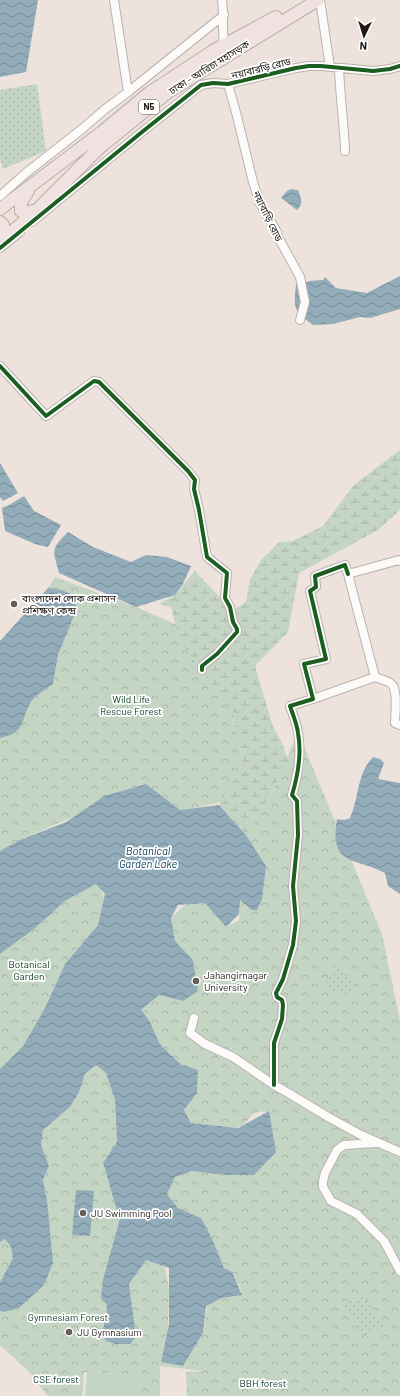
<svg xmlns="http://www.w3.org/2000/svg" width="400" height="1396" viewBox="0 0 400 1396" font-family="Barlow,'Noto Sans Bengali',sans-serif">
	<defs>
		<pattern id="forest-crowns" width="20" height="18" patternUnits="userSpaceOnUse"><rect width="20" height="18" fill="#c5d5c4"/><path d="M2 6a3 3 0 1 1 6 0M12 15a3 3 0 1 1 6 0" fill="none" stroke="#a9b6a7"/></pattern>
		<pattern id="wetland-marsh" width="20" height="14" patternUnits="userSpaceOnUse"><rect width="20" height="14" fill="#c5d5c4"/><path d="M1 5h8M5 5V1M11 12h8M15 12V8" fill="none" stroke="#a9b6a7"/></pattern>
		<pattern id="park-dots" width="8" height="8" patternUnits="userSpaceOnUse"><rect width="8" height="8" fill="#c5d5c4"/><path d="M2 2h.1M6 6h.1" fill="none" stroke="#a9b6a7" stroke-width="1.8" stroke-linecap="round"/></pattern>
		<pattern id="water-waves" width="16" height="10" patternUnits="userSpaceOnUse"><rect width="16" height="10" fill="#92acba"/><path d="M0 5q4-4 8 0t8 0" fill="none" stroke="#778b96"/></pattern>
	</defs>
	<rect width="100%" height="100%" fill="#ede3dc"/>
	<!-- green -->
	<path fill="#c5d5c4" d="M87,1372L142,1375L141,1396H85Z"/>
	<!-- forest -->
	<path fill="url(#forest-crowns)" d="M55,577L136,607L175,624L233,712L243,764L221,802L180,811L146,784L104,796L73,817L20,840L0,853V738C26,733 20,721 31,702C35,695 47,689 53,684L58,655L76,611V603L48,588Z
		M298,732L382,934L400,1021V1396H187L186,1372L204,1371L160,1366V1396H141L142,1375L84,1372L82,1396H48L29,1372L0,1345V1311L4,1312L32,1295L44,1285L47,1200L43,1180L49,1166L41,1145L43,1130L70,1107L79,1092L85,1074L96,1065L106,1073L115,1100L117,1142L103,1163L120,1218L112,1247L106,1318L146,1259L165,1267L169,1289L168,1328L161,1361L183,1366L203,1333L207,1306L222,1298L241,1295L242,1292L232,1273L224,1268L201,1218L178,1208L167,1194L175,1177L192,1171L225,1175L276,1152L269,1112C243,1110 254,1123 238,1127C232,1129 200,1124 191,1123L184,1110L197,1093L198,1070L180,1064L160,1044L149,1020L141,1010L159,995L183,1001L198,991L193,961L175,941L171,918L186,904L205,903L226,927L239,920L240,899L266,866L246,835L272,792Z
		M96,884L101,889L104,899L98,925L65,964L44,1010L23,1046L0,1069V952H3L34,929L65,901Z
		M5,1239L11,1247L13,1258L0,1282V1242Z"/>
	<!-- wetland -->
	<path fill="url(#wetland-marsh)" d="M400,450V510L378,530L299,573L288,632L255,666L272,724L283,745L287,759L272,792L246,835L219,805L243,764L233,712L181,642L175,624L171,607L159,604L175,595L195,571L223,601L235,609L246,602L250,579L262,559L279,542L293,541L323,526L354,485Z"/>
	<!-- park -->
	<path fill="url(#park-dots)" d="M37,84L46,151L3,169L0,158V90Z
		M333,965L344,969V975L353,978L354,993L350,997L323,989Z
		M361,1293L384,1325L366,1337L344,1306Z"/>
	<!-- water -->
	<path fill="url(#water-waves)" d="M0,0H38L26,72L0,77Z
		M291,189L298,190C301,198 304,203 297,210L281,198L287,191Z
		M400,276V309L370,318L360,317L333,324L313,325C294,311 293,309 296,285L310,281L323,280L325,277L336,288L367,293Z
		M0,463L18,493L3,501L0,497Z
		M24,496L34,511L61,525L48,547L35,544L5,531L2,508L9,505Z
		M68,532L93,547L131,562L146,555L167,557L191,566L183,584L175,595L136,607L59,573C53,549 50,550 68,532Z
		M48,588L62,590L81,599L76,603V611L58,655L53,684C47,689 35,695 31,702C20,721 26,733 0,738V641Z
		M373,757L380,759L384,763L378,779L400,783V894L388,886L385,873C354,857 329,866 337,819L344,820L350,818C359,798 357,773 373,757Z
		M146,784L180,810L219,805L246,835L266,866L262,899L257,910H252L240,900L239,914L226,927L205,903L178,905L171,918L175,941L193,960L198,991L183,1001L159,995L141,1010L149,1020L160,1044L180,1064L198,1070L197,1093L184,1110L191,1123L238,1128L269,1111L276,1152L254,1175H225L192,1171L175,1177L167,1194L178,1208L201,1218L213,1241L224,1268L232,1272L242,1295L222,1298L206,1306L203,1333L183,1366L161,1362L169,1324V1268L146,1260L129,1284L136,1337L130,1344H116L106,1341L102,1333L106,1318L107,1305L101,1298L103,1280L120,1218C113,1200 109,1181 103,1163L117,1142L115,1100L106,1073L96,1065L85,1074L79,1092L70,1107L43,1130L41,1145L49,1166L43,1180L47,1200L53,1263L44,1285L19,1308L4,1312L0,1311V1282L13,1258L11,1247L5,1239L0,1242V1069L23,1046L44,1010L65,964L98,925L105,894L96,884L65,901L34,929L0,954V851L20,840L66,822L104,796Z
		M76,1190L94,1191L90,1236L72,1235Z"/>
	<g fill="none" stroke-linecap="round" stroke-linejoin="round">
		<!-- minor casing -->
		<g stroke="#bab3ad" stroke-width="10">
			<path id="minor" d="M114,0L128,92
				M222,0C224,16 222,30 224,46
				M320,0L330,67
				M339,68C340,96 344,123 345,151
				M228,84L237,116L253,182L260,203L277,232L278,237L300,277L305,302L300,320
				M0,196L26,173L82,129L104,110L128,92L224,15
				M32,222L142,132L201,85L213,83L228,84L296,68L309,66H321L373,71L390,69L400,66
				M0,248L20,232
				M0,366L46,416L94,381L99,382L188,471L195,480L194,489L199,510L207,557L227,573L225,598L230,607L233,622L237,629V632L217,654L202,666V670
				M400,561L399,560L348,574L375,677C380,679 386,680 390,683C399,688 395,714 395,723L400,725
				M313,699L375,677
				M194,1018L190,1033L205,1044L233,1057L274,1085L290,1094L328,1117L361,1135L400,1152
				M274,1085V1043L282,1019L283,1005L282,1000L277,997L276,993L283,979L293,945L296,921L293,886L298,835L297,801L292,795C298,775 302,754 298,733C297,724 293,715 290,706L313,699L304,664L326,659L310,591L316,587L315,576L345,565L348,574
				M376,1143L344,1145L337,1150L325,1173L323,1181V1187L331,1201L357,1214L384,1241L400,1271"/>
		</g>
		<!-- highway casing -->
		<g stroke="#bdada8" stroke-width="14">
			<path id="highway" d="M28,191L21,202V211L25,213L37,210
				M0,209L102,132L149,93L213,51L276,17
				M0,222L3,225L0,235
				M0,239L14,230L33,214L99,148L168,92L318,0"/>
		</g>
		<!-- minor -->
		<use href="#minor" stroke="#fcfbfa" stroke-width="8"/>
		<!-- highway -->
		<use href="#highway" stroke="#efe2e0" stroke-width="12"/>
		<!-- cycleway casing -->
		<g stroke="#fff" stroke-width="6">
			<path id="cycleway" d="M0,248L142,132L201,85L213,83L228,84L296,68L309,66H321L373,71L390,69L400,66
				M0,366L46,416L94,381L99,382L188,471L195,480L194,489L199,510L207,557L227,573L225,598L230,607L233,622L237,629V632L217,654L202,666V670
				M274,1085V1043L282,1019L283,1005L282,1000L277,997L276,993L283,979L293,945L296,921L293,886L298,835L297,801L292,795C298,775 302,754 298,733C297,724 293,715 290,706L313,699L304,664L326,659L310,591L316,587L315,576L345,565L348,574"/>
		</g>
		<!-- cycleway -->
		<use href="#cycleway" stroke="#1b5e20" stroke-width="4"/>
	</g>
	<!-- markers -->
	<g fill="#665e59" stroke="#fff" stroke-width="1.5">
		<circle cx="14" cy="604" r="4"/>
		<circle cx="196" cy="981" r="4"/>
		<circle cx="83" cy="1213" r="4"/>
		<circle cx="69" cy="1332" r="4"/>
	</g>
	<g text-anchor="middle" stroke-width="3.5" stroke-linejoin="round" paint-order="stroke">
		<!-- shield labels -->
		<rect fill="#fff" stroke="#625d59" stroke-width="1" x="139" y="100" width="20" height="14" rx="3"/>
		<g font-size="9" font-weight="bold" fill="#1e1712">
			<text x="149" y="110">N5</text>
		</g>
		<!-- street labels -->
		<g font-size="10" fill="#1e1712" stroke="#fff">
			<text transform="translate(209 67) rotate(-32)" y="4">ঢাকা - আরিচা মহাসড়ক</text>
			<text transform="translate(261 68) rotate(-14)" y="4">নয়াবারড়ি রোড</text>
			<text transform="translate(268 216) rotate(64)" y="4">নয়াবাড়ি রোড</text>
		</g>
		<!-- poi labels -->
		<g font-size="10" fill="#1e1712" stroke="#fff" text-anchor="start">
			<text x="22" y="602">বাংলাদেশ লোক প্রশাসন<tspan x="22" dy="12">প্রশিক্ষণ কেন্দ্র</tspan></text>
			<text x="204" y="979">Jahangirnagar<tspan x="204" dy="12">University</tspan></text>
			<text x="91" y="1217">JU Swimming Pool</text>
			<text x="77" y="1336">JU Gymnasium</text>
		</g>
		<!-- park labels -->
		<g font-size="10" fill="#07391f" stroke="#fff">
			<text x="131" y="703">Wild Life<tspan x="131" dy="12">Rescue Forest</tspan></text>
			<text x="29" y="968">Botanical<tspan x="29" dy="12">Garden</tspan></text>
			<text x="68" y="1321">Gymnesiam Forest</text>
			<text x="56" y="1383">CSE forest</text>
			<text x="263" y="1387">BBH forest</text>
		</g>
		<!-- water labels -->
		<g font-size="11" font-style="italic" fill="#003a52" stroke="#fff">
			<text x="148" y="855">Botanical<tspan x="148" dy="13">Garden Lake</tspan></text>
		</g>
	</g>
	<!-- north arrow -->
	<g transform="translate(364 36) rotate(184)" stroke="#ffffff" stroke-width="3" paint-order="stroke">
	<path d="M0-3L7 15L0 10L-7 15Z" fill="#1e1712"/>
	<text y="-6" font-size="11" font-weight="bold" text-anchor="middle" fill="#1e1712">N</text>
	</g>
</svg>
